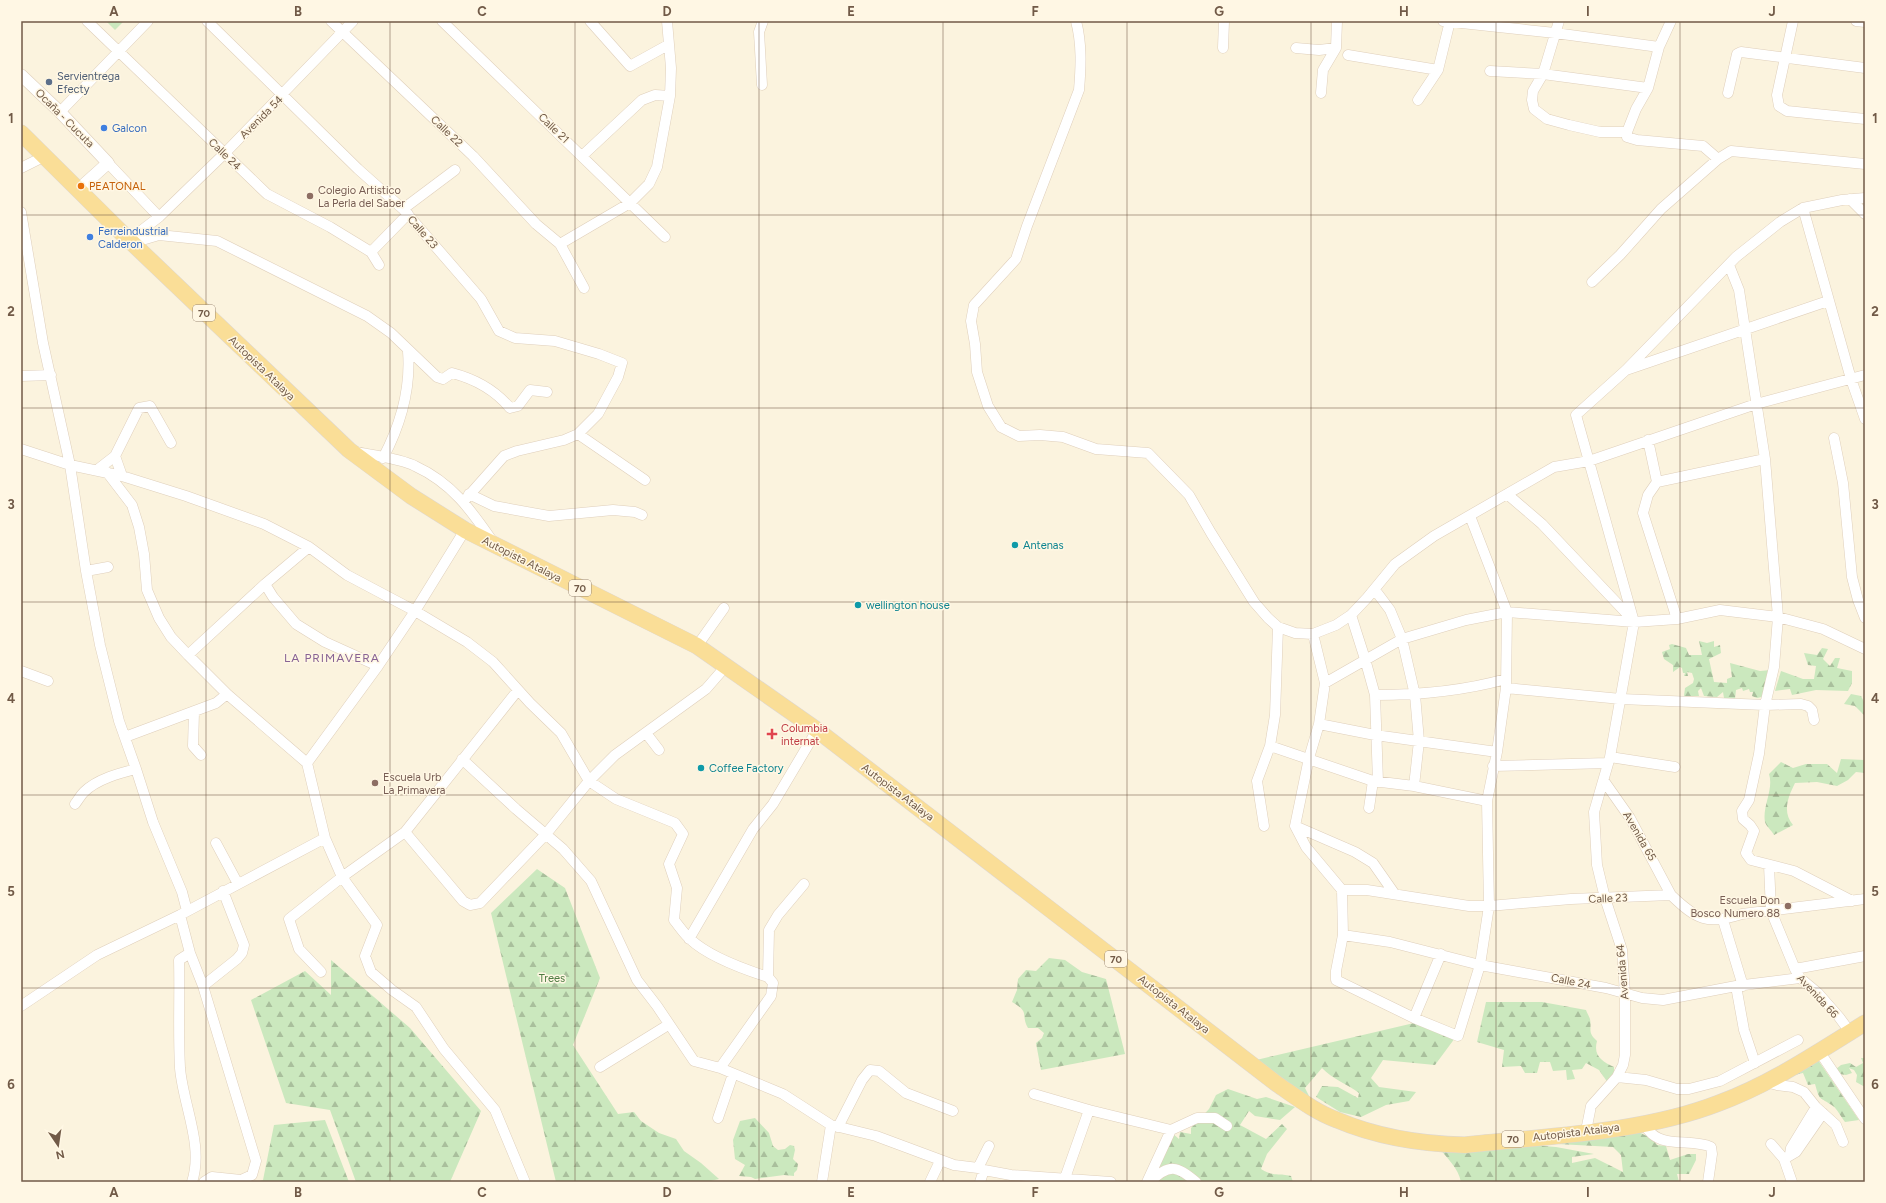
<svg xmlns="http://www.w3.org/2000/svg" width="1886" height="1203" viewBox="0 0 1886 1203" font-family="Figtree,sans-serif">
	<defs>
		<pattern id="forest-firs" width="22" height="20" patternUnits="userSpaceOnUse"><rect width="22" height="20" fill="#cbe8be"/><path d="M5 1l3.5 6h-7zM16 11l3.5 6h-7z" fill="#a9bf9c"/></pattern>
	</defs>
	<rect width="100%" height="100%" fill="#fbf3de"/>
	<!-- green -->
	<path fill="#cbe8be" d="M106,21H124L115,30Z"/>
	<!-- forest -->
	<path fill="url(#forest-firs)" d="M1699,641L1707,643L1714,641V647L1720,645L1721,653L1709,659L1714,682L1727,683V679L1732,677L1730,663L1760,671L1771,670L1766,696L1757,698L1752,696L1753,692H1750L1749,689L1743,691L1742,688L1736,690L1735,699L1724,698L1723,692L1717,697L1704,696L1701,688L1698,691L1699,696H1684L1685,688L1693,683L1694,679L1692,673L1687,672L1688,676H1684L1685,673H1683L1682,668L1680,667L1673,672V665L1664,659L1662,652L1670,649L1669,645L1672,644L1686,648L1689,655H1702Z
		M1822,648L1828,649L1823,659L1830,666L1835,658H1840L1837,668L1852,671V683L1848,691L1816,690L1792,695L1790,689L1775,691L1781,671L1803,679H1814L1816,666L1808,665L1804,653L1817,655Z
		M1851,694L1861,696L1865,704V716L1855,706L1844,704Z
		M1841,759L1865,760V773L1856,772L1848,780L1837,786L1817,782L1795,783C1788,797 1782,812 1793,825L1774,835C1772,831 1766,826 1765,822C1762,807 1774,789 1769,774L1781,762L1793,768L1806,764H1827L1837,773Z
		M537,869L565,888L600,978L573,1045L618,1114L634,1112L641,1121L659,1133L676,1139L684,1151L701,1163L719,1179L706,1182H556L491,913Z
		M1049,958L1065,960L1082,972L1106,979L1125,1054L1041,1070L1036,1043L1042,1038L1044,1033L1038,1028H1028C1020,1014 1031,1013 1012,1002L1017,990L1018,979L1026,970L1036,971Z
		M331,960L410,1028L481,1111L450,1182H356L330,1110L286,1103L251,1000L305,971L331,995Z
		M1486,1002H1542L1586,1010C1587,1013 1589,1016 1590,1019C1592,1030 1587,1032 1597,1041C1593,1056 1602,1061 1614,1067V1076L1608,1083L1599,1070L1586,1063L1582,1069L1572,1070L1575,1079L1567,1080L1566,1070L1553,1071L1550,1062H1540L1537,1073H1525L1521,1066L1502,1067L1504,1050L1477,1042Z
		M1414,1023L1455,1038L1435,1065L1383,1060L1371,1078L1379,1087L1416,1092L1409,1101L1386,1105L1361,1117L1340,1112L1316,1097L1322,1086L1338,1087L1358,1098L1359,1093C1347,1084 1332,1079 1322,1068L1305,1088L1313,1104L1252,1061Z
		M1861,1058H1865V1087L1856,1082L1857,1075L1854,1070L1849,1068L1852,1073L1846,1075L1839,1074L1836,1069L1841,1065L1850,1063L1856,1067L1863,1063Z
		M1818,1060L1859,1120L1845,1122C1841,1117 1837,1109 1833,1106C1819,1096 1820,1102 1815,1084L1808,1085L1803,1073L1790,1076Z
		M1228,1089L1257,1099L1266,1097L1295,1107L1280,1120L1255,1116L1249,1111L1240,1125L1266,1139L1282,1124L1287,1129L1267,1154L1261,1169C1276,1178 1276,1172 1291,1176L1293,1182H1153L1172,1133L1179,1139L1180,1132L1191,1134V1128L1209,1109L1216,1095Z
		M755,1118L769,1133L773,1146L778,1150L785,1149L790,1145L794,1146L795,1150L793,1159L798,1164L797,1170L794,1173V1176L784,1175L755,1179L751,1177L739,1176L745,1165L735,1159L733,1140L740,1121Z
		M325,1120L349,1182H256L263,1180L274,1125Z
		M1632,1129L1651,1138L1657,1145L1666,1146L1670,1160L1688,1154H1696V1160L1689,1174H1677L1679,1182H1461C1458,1168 1448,1159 1439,1148L1518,1144L1556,1147L1594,1154L1572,1157V1163L1595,1158L1623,1172L1621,1155L1613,1147L1558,1144L1562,1140Z"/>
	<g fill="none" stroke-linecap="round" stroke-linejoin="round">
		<!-- minor casing -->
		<g stroke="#dfcfbb" stroke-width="11">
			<path id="minor" d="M87,21L267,194L330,227L371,252L379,265
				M207,21L358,169L403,209L481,299L499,331L515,338L555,341L599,354L622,363L618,377L598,414L578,434L564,440L517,451L504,456L464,501
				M331,21L473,156L536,224L560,244L584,288
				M442,21L665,237
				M590,21L630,66L668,45
				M1076,21C1082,44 1081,67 1079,90L1027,226L1016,259L974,305L971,321L975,344L977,372L988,406L1001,427L1019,436L1040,435L1063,437L1096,449L1148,453L1189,495L1211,533L1254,602L1268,618L1278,627L1295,633L1313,634L1336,625L1351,615L1367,598L1395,564L1434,536L1554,467L1589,461L1756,404L1865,375
				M1443,21L1555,33L1659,47
				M1559,21L1543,74L1533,91L1532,100L1534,109L1547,119L1569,125L1600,132H1627
				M1671,21L1659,47L1648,88L1636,109L1627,132V137L1637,140L1703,146L1718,159
				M1793,21L1777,95L1779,106L1787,111L1865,119
				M1856,21L1865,22
				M1223,48L1224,21
				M1296,48L1319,50L1336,48
				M1348,55L1438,70
				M1490,71L1543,74L1648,88
				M762,85L759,32L763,21
				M1321,93L1323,70L1336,48L1337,21
				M1728,93L1737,54L1741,52L1865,68
				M1418,100L1438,70L1450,21
				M60,112L148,21
				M582,156L642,100L655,95L670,96
				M108,163L159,217
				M21,168L45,156
				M1850,199L1865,214
				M1803,208L1851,379L1865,419
				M403,209L455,170
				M21,212L43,343L70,465L86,571L100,645L119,721L136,769L153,822L182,892L187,911
				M129,240L159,217L224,154L353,21
				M132,243L159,235L217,241L367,316L391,333L437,377L443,379L452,373C475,379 495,390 510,408L518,406L530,390L547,392
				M560,244L630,203L649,184L657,167L670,96L671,68L667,21
				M371,252L408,214
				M1729,265L1739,290L1765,459L1778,617L1774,667L1765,705L1759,754L1749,800L1742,811L1743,819L1750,825L1754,831L1746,853L1751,860L1794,871L1852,901
				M1592,282L1620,255L1661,209L1718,159L1731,151L1865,164
				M1629,369L1828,301
				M21,376L51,375
				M578,434L645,480
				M1834,438L1843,483L1852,577L1858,600L1865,618
				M1648,440L1657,482L1648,495L1643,513L1677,619
				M21,449L70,465L122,476L186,496L264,524L309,547L347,575L415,611L467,642L493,662L530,703L561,733L589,781L616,799L675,823L683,834L669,864L677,888L674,920C679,926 684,934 690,939C709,957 743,969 768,977
				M356,452C371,455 402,459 415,466C452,483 471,510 493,542
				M383,458C401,424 411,389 408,351
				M97,470L115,456
				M106,471L132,505L139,527L144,554L147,590L159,618L171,637L188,655L227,694L307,763L325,838L342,877L377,925L365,956L371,972L392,990L416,1007L444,1049L495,1110L525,1182
				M122,476L115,456L139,408L150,406L171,443
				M1657,482L1765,459
				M469,494L494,506L549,516L613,510L635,512L642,515
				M1507,494L1542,524L1632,619
				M86,571L108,567
				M265,584L273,597L296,624L325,642L378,666
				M1375,590L1390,610L1402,639L1415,695L1419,741L1414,786
				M1351,615L1365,659L1375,695L1378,782
				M1313,634L1325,683L1319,724L1309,758L1295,826L1306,847L1342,890L1343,935L1336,971V980L1414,1018L1458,1036L1480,965L1489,906L1487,801L1497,752L1506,688L1507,612L1470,516
				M697,646L724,608
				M188,655L265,584L309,547
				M21,671L48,681
				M1325,683L1402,639L1466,620L1507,612L1634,622L1677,619L1720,610L1778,617L1823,629L1865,649
				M1506,688L1621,699L1765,705L1801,704L1808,706L1812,710L1814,720
				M1375,695C1419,695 1463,691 1506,679
				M194,712L193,746L201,755
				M1319,724L1375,735L1497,752
				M646,733L659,750
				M125,737L216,703L227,694
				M1270,746L1373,781L1414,786L1487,801
				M1610,757L1675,767
				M462,759L516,809L563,849L591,881L637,980L657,1006L694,1061L720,1068L783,1094L831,1125L876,1136L954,1165L978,1168L984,1170L1011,1175L1111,1182
				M307,763L378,666L415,611L465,530
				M1493,766L1608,763
				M1604,781L1630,818L1671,895
				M75,804C78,800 81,795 84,792C97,779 120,773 136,769
				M1369,808L1373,781
				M1264,826L1257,781L1270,746L1275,715L1278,627
				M1295,826L1355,852L1373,863L1394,893
				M405,832L463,901L470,905L480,903L546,834L589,781L615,755L706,689L726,666
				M216,843L238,884
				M1769,865L1771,911L1795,969L1800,978L1818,993L1839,1017L1850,1032
				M1342,890H1367L1469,906H1489L1571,899L1671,895C1697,920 1707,925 1742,914L1865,899
				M180,915L190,953L203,986L256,1161L252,1175L241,1180L212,1177L204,1182
				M1723,920L1743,986
				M1343,935L1390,942L1480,965L1606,988L1642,998L1663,1000L1736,986L1800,978
				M689,939L753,829L773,804L817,730
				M190,953L179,960C180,996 178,1032 180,1068C183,1105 204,1145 192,1182
				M1795,969L1865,956
				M321,972L299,949L289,919L342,877L405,832L518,690
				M203,986L237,959L242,953L244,945L223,891
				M1736,986L1744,1030L1755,1063
				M21,1006L97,955L180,915L325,838
				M1414,1018L1441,954
				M1819,1051L1865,1119
				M600,1067L668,1025
				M720,1068L771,996L773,983L768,977L769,930L778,915L804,884
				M1617,1077L1646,1080L1677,1089H1689L1720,1081L1798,1040
				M1766,1082L1777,1085L1793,1087L1804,1092L1816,1107L1836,1125L1843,1142
				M1034,1094L1089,1110L1171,1130
				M718,1118L733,1074
				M1644,1124C1646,1128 1649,1131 1652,1134C1667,1147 1693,1139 1711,1147L1712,1154L1708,1182
				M838,1127L862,1080L870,1070L879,1071L906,1093L953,1111
				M1586,1131L1591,1106L1617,1077L1623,1065L1625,1055V993L1622,950L1605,898L1597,865L1594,812L1610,757L1634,622L1576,415L1626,370L1736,257L1780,222L1803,208L1842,200L1865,198
				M1771,1144L1784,1159L1792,1182
				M1790,1154L1791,1148L1816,1107
				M1784,1159L1796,1152L1823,1113
				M978,1168L989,1146
				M1065,1178L1089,1110
				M822,1182L831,1125
				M930,1182L940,1161
				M980,1182L984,1170
				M1147,1182L1171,1130L1197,1118H1215L1227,1126
				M1150,1182C1169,1163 1178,1166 1196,1182"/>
		</g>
		<!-- tertiary casing -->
		<g stroke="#dfcfbb" stroke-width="13">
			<path id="tertiary" d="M21,75L60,112L108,163L79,189"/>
		</g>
		<!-- primary casing -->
		<g stroke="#ddd7d3" stroke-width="17">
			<path id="primary" d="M21,133L129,240L349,450L411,496L465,530L697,646L817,730L1277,1084C1296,1097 1315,1112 1337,1120C1377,1137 1421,1144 1465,1145C1547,1136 1642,1133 1719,1103C1771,1084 1818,1052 1865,1023"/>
		</g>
		<!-- minor -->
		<use href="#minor" stroke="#fff" stroke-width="10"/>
		<!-- tertiary -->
		<use href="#tertiary" stroke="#fff" stroke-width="12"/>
		<!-- primary -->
		<use href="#primary" stroke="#fade97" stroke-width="16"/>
	</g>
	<!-- grid -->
	<path fill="none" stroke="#715a47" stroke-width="1" stroke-opacity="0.55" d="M206,21V1182M390,21V1182M575,21V1182M759,21V1182M943,21V1182M1127,21V1182M1311,21V1182M1496,21V1182M1680,21V1182M21,215H1865M21,408H1865M21,602H1865M21,795H1865M21,988H1865"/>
	<!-- markers -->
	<circle fill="#5c6f8a" stroke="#fff7e4" stroke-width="1.5" cx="49" cy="82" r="4"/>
	<g fill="#3f7fe0" stroke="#fff7e4" stroke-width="1.5">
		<circle cx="104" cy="128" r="4"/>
		<circle cx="90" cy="237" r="4"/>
	</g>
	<circle fill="#e8710a" stroke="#fff7e4" stroke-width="1.5" cx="81" cy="186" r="4"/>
	<g fill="#8d6e63" stroke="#fff7e4" stroke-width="1.5">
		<circle cx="310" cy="196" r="4"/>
		<circle cx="375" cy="783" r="4"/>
		<circle cx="1788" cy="906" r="4"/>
	</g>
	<g fill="#0f9aa8" stroke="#fff7e4" stroke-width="1.5">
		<circle cx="1015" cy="545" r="4"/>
		<circle cx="858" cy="605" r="4"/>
		<circle cx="701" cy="768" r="4"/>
	</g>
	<path fill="#e0444e" stroke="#fff7e4" stroke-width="1.5" d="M770 728h4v4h4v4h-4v4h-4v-4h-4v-4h4z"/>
	<g text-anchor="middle" stroke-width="3" stroke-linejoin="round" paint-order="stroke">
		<!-- shield labels -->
		<g fill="#fff7e4" stroke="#9c8976" stroke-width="1">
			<rect x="193" y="305" width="22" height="16" rx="3"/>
			<rect x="569" y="580" width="22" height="16" rx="3"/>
			<rect x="1105" y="951" width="22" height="16" rx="3"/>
			<rect x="1502" y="1131" width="22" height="16" rx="3"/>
		</g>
		<g font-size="10" font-weight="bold" fill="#715a47">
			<text x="204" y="317">70</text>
			<text x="580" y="592">70</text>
			<text x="1116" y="963">70</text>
			<text x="1513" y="1143">70</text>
		</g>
		<!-- service labels -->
		<g font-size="11" fill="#4e5e75" stroke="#fff7e4" text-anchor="start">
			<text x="57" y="80">Servientrega<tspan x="57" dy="13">Efecty</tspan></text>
		</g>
		<!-- street labels -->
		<g font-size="11" fill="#715a47" stroke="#fff7e4">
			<text transform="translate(261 117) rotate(-45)" y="4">Avenida 54</text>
			<text transform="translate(65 118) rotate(45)" y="4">Ocaña - Cucuta</text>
			<text transform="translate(554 128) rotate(44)" y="4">Calle 21</text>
			<text transform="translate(447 131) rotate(44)" y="4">Calle 22</text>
			<text transform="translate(225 154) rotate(44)" y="4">Calle 24</text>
			<text transform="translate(423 232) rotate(49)" y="4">Calle 23</text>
			<text transform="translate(262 368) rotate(44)" y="4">Autopista Atalaya</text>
			<text transform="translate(522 559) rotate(27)" y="4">Autopista Atalaya</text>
			<text transform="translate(898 792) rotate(37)" y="4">Autopista Atalaya</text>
			<text transform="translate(1640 836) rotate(60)" y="4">Avenida 65</text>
			<text transform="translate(1608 898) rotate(-2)" y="4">Calle 23</text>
			<text transform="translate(1622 972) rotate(-95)" y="4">Avenida 64</text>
			<text transform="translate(1571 981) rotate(11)" y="4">Calle 24</text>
			<text transform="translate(1818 996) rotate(47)" y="4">Avenida 66</text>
			<text transform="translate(1174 1004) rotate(38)" y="4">Autopista Atalaya</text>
			<text transform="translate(1576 1132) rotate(-7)" y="4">Autopista Atalaya</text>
		</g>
		<!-- shop labels -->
		<g font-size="11" fill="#366cbe" stroke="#fff7e4" text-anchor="start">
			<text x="112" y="132">Galcon</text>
			<text x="98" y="235">Ferreindustrial<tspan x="98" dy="13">Calderon</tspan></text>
		</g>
		<!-- food labels -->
		<g font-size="11" fill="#c56008" stroke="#fff7e4" text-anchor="start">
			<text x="89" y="190">PEATONAL</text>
		</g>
		<!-- education labels -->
		<g font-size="11" fill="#785e54" stroke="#fff7e4" text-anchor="start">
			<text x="318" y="194">Colegio Artistico<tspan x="318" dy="13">La Perla del Saber</tspan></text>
			<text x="383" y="781">Escuela Urb<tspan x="383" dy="13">La Primavera</tspan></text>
			<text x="1780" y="904" text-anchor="end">Escuela Don<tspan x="1780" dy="13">Bosco Numero 88</tspan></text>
		</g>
		<!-- culture labels -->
		<g font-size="11" fill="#0d838f" stroke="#fff7e4" text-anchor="start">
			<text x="1023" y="549">Antenas</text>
			<text x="866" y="609">wellington house</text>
			<text x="709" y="772">Coffee Factory</text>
		</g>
		<!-- health labels -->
		<g font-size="11" fill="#be3a42" stroke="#fff7e4" text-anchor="start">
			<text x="781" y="732">Columbia<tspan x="781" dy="13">internat</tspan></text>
		</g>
		<!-- park labels -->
		<g font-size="11" fill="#4e7c42" stroke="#fff7e4">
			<text x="552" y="982">Trees</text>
		</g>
		<!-- neighbourhood labels -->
		<g font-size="12" letter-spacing="1" fill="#886394" stroke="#fff7e4">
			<text x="332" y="662">LA PRIMAVERA</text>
		</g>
	</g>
	<!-- border -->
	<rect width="1886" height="1203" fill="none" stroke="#fff7e4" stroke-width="44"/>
	<!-- north arrow -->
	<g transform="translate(58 1145) rotate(167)" stroke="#fff7e4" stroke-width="3" paint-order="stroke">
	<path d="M0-3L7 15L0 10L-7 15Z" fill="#715a47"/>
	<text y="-6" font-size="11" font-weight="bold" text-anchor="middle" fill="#715a47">N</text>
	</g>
	<rect x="22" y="22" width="1842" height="1159" fill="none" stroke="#715a47" stroke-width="1.5"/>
	<g font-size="13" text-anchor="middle" font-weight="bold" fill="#715a47">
		<text x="114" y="16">A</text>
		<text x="298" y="16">B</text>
		<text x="482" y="16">C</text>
		<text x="667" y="16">D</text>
		<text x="851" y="16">E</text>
		<text x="1035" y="16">F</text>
		<text x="1219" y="16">G</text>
		<text x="1404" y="16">H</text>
		<text x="1588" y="16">I</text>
		<text x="1772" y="16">J</text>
		<text x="11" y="123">1</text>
		<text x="1875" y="123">1</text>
		<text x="11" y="316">2</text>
		<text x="1875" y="316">2</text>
		<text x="11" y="509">3</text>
		<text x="1875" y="509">3</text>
		<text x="11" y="703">4</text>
		<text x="1875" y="703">4</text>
		<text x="11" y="896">5</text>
		<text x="1875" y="896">5</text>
		<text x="11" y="1089">6</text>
		<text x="1875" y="1089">6</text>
		<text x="114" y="1197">A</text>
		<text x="298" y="1197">B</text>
		<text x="482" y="1197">C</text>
		<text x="667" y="1197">D</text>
		<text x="851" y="1197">E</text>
		<text x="1035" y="1197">F</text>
		<text x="1219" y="1197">G</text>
		<text x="1404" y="1197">H</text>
		<text x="1588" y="1197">I</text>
		<text x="1772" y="1197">J</text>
	</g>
</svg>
